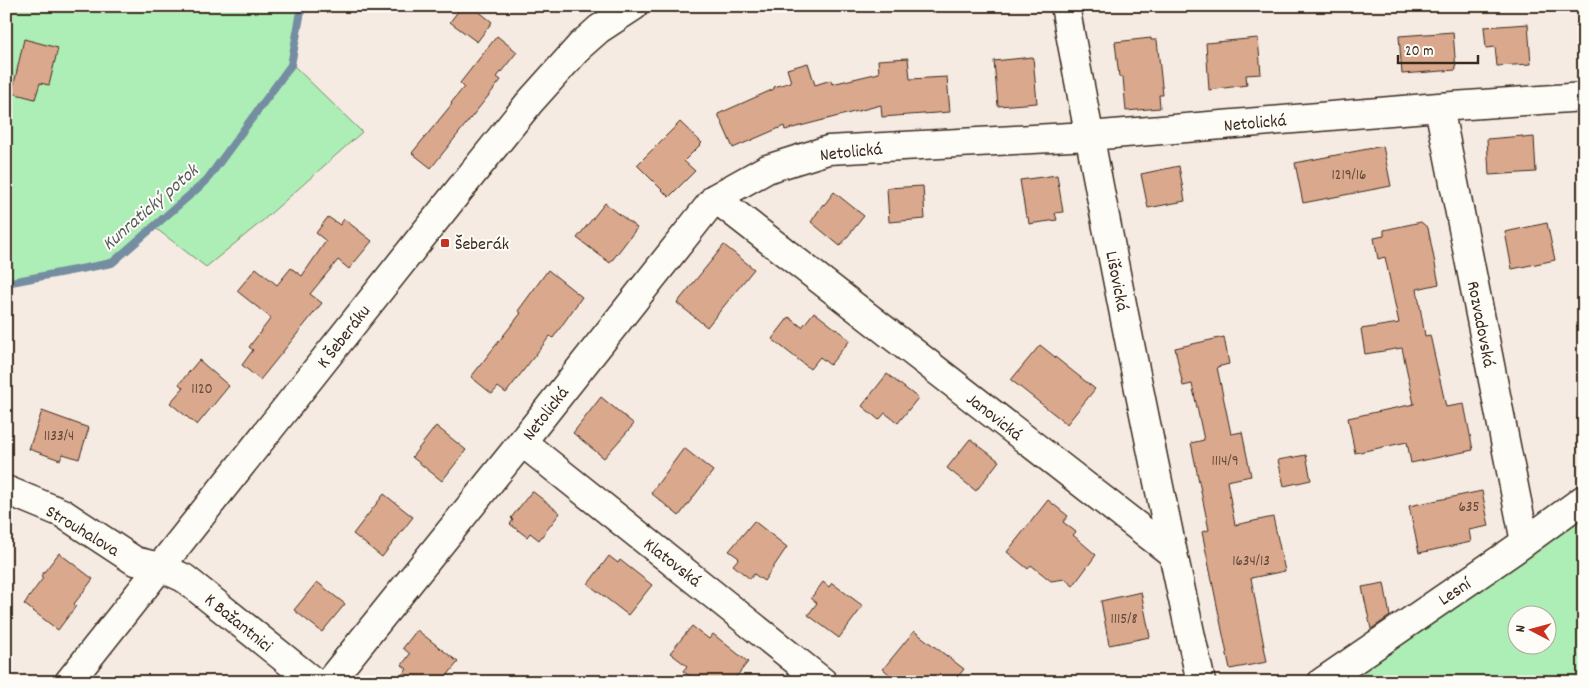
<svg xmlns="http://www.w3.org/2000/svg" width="1590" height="688" viewBox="0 0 1590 688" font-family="Dekko,sans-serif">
	<rect width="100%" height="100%" fill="#f6ebe2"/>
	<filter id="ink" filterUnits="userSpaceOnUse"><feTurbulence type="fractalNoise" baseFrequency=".02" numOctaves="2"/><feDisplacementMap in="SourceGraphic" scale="10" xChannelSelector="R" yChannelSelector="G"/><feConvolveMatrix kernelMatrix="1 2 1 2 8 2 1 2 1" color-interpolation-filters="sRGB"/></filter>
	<g filter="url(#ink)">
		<!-- green -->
		<path fill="#adedb6" stroke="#748c6a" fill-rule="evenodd" d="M6,6H302L291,63L362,132L260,223L206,267L154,227L117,258L42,276L6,283Z
			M1584,512V682H1341ZM1518,616H1548V646H1518Z"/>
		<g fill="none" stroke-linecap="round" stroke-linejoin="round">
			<!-- stream -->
			<path stroke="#748da1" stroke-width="8" d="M6,283L112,263L206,181L291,65L302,6"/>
		</g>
		<!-- building -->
		<path fill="#daa88d" stroke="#3b2a1e" d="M462,6H472L492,22L477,42L450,22Z
			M1528,24L1531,64L1497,66L1495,47L1486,48L1484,27Z
			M1453,32L1456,70L1402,74L1399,36Z
			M497,36L517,52L497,77L501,80L431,168L412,153L452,104L451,103L464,87L460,83Z
			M1151,38V40H1157L1163,95H1159L1160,108L1126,111L1123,77H1119L1115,42Z
			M1258,38L1261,74L1246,75L1247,85L1209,90L1206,43Z
			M24,39L58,48L49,85L40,83L35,99L12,93Z
			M1033,57L1037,103L998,106L994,61Z
			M908,58L910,79L947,77L950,112L882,117L881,105L785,130L784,126L733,148L718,114L774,89V87L791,82L787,69L808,63L815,85L831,80L832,84L879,73L878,60Z
			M680,122L702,143L684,161L695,171L669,197L637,165Z
			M1523,136V138L1534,137L1536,172L1489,175L1487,139Z
			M1383,146L1391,186L1303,203L1295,163Z
			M1179,166L1185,201L1148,208L1141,174Z
			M1057,175L1063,212L1055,213L1057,220L1029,224L1028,217H1026L1020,180Z
			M923,186L925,219L889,222L887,188Z
			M834,192L864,216L840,246L811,222L823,204L824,205Z
			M605,203L637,228L610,263L577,238Z
			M328,217L340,225L344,219L372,241L349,269L338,260L310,294L322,303L260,380L242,365L253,350L249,347L271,318L237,291L256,268L277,285L291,268L302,276L326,241L316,233Z
			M1421,222L1428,228L1439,284L1417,289L1425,336L1430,335L1446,407L1464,404L1473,450L1411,463L1407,442L1355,453L1348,418L1414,404L1402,348L1365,354L1361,329L1399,323L1385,257L1378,259L1374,238L1384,236V230Z
			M1547,223L1555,260L1512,269L1505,232Z
			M724,245L754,269L707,327L677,303Z
			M548,270L582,297L553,338L550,336L506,393L498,387L492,394L471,377L521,313L518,311Z
			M814,312L850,340L830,365L820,357L810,369L772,339L789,317L802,327Z
			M1224,337L1229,364L1217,367L1231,434L1242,432L1251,476L1227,481L1235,525L1273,517L1285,571L1251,578L1267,662L1230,669L1202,532L1209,530L1191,443L1204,440L1192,384L1183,386L1175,348Z
			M1040,345L1095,389L1067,424L1011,380Z
			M199,360L229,386L197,425L170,403L183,388L179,384Z
			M887,374L918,398L898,423L885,413L879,420L862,406Z
			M601,397L634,424L604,458L573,433Z
			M42,411L89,428L79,459L63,454L60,460L29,449Z
			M436,426L466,450L442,481L412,457Z
			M970,439L999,461L976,491L947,468Z
			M684,448L713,471L679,516L651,493Z
			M1306,455L1311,480L1284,486L1278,460Z
			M532,491L560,513L539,540L530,533L527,537L510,524L513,520L511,518Z
			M1482,491L1489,526L1469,530L1471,542L1419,553L1409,506Z
			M384,494L413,517L382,557L353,534Z
			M1048,500L1068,516L1063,522L1076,532L1073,535L1096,555L1073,586L1065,579L1051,581L1031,565L1028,569L1007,552Z
			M754,521L787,547L764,581L754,574L750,579L733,565L739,558L729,551Z
			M59,553L93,579L74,604L76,606L58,630L24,604L43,578L41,576Z
			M609,556L618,563L620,560L652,585L628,615L588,584Z
			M317,582L345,604L322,632L294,610Z
			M823,582L829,587L832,583L863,606L839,638L808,615L817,603L811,598Z
			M1384,583L1390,616L1371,629L1362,587Z
			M1141,592L1150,637L1109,645L1101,601Z
			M692,626L709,639L713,634L748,662L732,682H697L683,671L687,666L670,653Z
			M417,630L458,662L442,682H396L407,669L402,665L410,654L403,648Z
			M914,631L964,669L954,682H899L883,669Z"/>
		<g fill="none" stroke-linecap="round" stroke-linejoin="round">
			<!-- minor casing -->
			<g stroke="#3b2a1e" stroke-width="31">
				<path id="minor" d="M1065,6C1107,232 1151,458 1201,682
					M1439,107L1525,542
					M715,198L1173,554
					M522,442L823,682
					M6,490L62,513L135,561L160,567L184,578L314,682
					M329,682L522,442L715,198L767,169L828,150L1089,136L1439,107L1584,97
					M1322,682L1514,550L1584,499"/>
			</g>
			<!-- tertiary casing -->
			<g stroke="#3b2a1e" stroke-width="31">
				<path id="tertiary" d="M69,682L428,229L529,103L581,45L599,29L634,6"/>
			</g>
			<!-- minor -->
			<use href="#minor" stroke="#fdfcf7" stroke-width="28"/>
			<!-- tertiary -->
			<use href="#tertiary" stroke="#fdfcf7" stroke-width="28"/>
		</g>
	</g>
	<!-- markers -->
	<rect fill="#c8321e" stroke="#fdfcf7" stroke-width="2" x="440" y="238" width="10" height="10" rx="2.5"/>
	<g text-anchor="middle" stroke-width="4" stroke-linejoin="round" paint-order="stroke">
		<!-- number labels -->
		<g font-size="15" fill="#634a3a">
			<text x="1349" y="179">1219/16</text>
			<text x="202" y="393">1120</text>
			<text x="59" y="440">1133/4</text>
			<text x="1225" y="465">1114/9</text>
			<text x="1469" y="511">635</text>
			<text x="1251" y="565">1634/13</text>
			<text x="1124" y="623">1115/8</text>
		</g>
		<!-- street labels -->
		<g font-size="18" fill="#3b2a1e" stroke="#fdfcf7">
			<text transform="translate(1255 122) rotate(-5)" y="6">Netolická</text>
			<text transform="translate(851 151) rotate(-6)" y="6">Netolická</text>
			<text transform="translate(1118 281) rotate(79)" y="6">Lišovická</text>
			<text transform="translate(1482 324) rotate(79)" y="6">Rozvadovská</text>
			<text transform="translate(343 336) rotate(-52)" y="6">K Šeberáku</text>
			<text transform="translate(545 413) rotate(-52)" y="6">Netolická</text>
			<text transform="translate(995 416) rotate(38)" y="6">Janovická</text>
			<text transform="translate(83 530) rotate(31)" y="6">Strouhalova</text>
			<text transform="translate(673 562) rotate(38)" y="6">Klatovská</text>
			<text transform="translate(1454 591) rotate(-34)" y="6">Lesní</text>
			<text transform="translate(239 622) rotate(39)" y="6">K Bažantnici</text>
		</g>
		<!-- poi labels -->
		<g font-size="18" fill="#3b2a1e" stroke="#fdfcf7" text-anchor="start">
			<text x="455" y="249">Šeberák</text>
		</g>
		<!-- water labels -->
		<g font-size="19" font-style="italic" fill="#585c5f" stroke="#fdfcf7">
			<text transform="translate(149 206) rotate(-41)" y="7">Kunratický potok</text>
		</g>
	</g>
	<!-- margin -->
	<rect width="1590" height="688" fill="none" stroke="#fdfcf7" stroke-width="25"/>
	<rect x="12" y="12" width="1565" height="663" fill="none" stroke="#3b2a1e" stroke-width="2" filter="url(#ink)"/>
	<!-- north arrow -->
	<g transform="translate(1532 630) rotate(276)"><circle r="24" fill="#fdfcf7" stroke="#afa8a0"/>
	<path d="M0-4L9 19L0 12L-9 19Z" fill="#c8321e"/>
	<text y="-8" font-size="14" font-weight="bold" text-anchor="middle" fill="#3b2a1e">N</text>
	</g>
	<!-- scale -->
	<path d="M1398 55v8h80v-8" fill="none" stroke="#3b2a1e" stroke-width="2.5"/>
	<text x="1405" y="55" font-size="15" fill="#3b2a1e" stroke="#fdfcf7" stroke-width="4" paint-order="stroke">20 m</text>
</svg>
